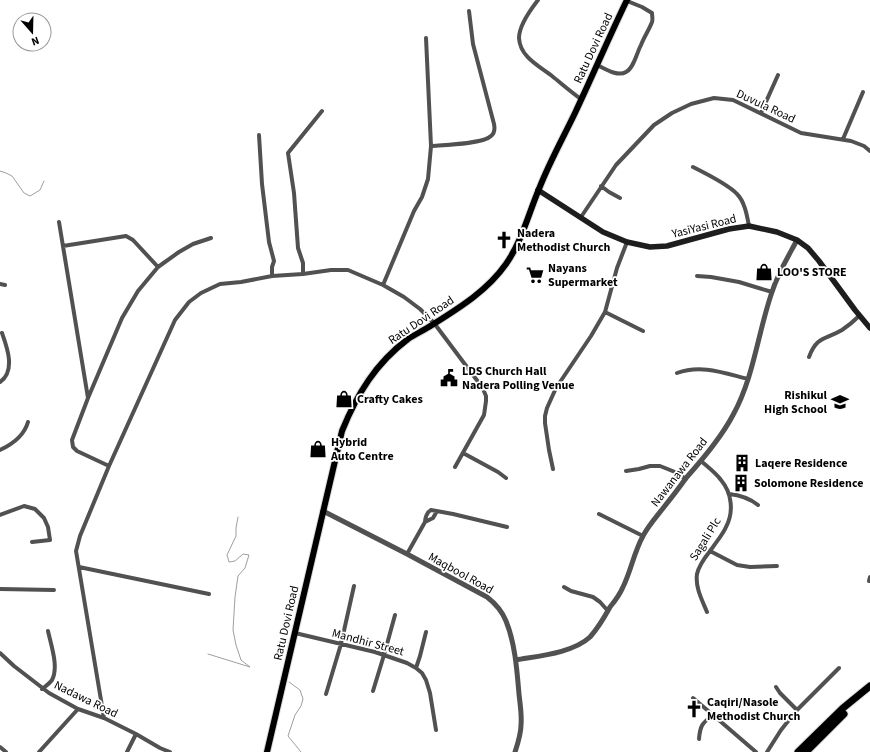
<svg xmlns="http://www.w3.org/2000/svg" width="870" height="752" viewBox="0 0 870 752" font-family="'Source Sans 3',sans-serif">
	<rect width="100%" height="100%" fill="#fff"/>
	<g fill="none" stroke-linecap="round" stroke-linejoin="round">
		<!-- stream -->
		<path stroke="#9f9f9f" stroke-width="1" d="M0,171L6,173L12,176L24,193L30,196L40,190L44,181
			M208,654L250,667L241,660L236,645L233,630L235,597L238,576L245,568L249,555L243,554L235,561L229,562L227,555L236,536V528L238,517
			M289,682L300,690L303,699L301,706L295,715L288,736L301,752"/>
		<!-- primary casing -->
		<g stroke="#dbdbdb" stroke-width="8">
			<path id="primary" d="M267,752L342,431C357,394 376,363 408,339C416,334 424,330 432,325C459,308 487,291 506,264C522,241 528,215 539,189C549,163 563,138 575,113C593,75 609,37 627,0"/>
		</g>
		<!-- trunk casing -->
		<g stroke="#dbdbdb" stroke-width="9">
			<path id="trunk" d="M798,752L843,708L870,686
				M806,752L844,714"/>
		</g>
		<!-- minor -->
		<path stroke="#515151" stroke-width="4" d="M538,0C531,9 519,26 519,38C520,57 539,66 552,76C562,84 571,92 581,99
			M597,65C605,69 618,77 626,72C634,68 637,52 641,45C644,37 649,30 652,22C653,19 652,16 652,13L642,7L627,1
			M761,113L778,75
			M259,135L262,184L269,242L274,261L272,267V276
			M843,139L863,92
			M431,146C443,145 483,144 491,136C495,133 495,129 494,124L473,44L469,11
			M693,167C705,173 729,185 737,194C745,202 747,216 749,226
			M601,186L609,192L620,198
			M581,217L616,165L654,125L672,113L691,104L714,98L733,100L801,133L851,141L864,146L870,151
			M59,222L88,398
			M63,246L126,236L133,240L158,267
			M303,274V263L298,248L294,193L288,153L322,111
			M697,276L711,277L739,282L772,292
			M0,284L5,285
			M383,285L414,211L422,197L428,179L431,146L426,38
			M605,312L643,331
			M809,357C817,336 825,340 842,330C848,326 854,321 859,316
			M677,373C701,364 724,373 748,379
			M0,382C16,371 7,347 2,333
			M0,450C13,444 24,436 28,422
			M463,453L498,472L506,478
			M701,461C708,467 716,473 721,480C732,493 734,512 726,527C723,534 717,541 713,547C707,555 699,564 697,574C695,587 702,600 707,612
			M109,466L77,451L73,447L72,440L88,398L122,318L138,291L158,267L179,252L193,244L211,238
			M553,469L549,450L545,423V416L547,408L556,388L591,336L605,312L617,268L627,242
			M626,471L639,469L650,466H660L675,472L686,479
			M729,494C740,495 749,498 758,505
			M599,514L643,536
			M0,515L24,506L35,509L44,518L48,527L50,540L32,542
			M425,522L433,518L437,511
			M710,551L737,565L750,567L777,566
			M407,554L425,522C425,518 427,512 431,510L453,514L507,527
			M79,567L209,594
			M869,581L870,577
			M564,587L571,591L593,597L600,602L608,611
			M0,589L54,590
			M295,633L375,652L407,663L416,668L422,673L426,680L430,693L436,730
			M0,653L14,666L49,693L78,709L104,718L136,734L160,748L170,752
			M416,668L420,656L426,632
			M776,687L780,693L797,710
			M42,689C46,686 49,684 52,680C59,667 51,645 48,631
			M373,691L384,655L395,615
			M326,694L341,644L354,586
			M693,698L713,715L756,752
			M104,718L76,551L80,536L109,466L175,320L189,302L201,293L220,284L241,282L272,276L303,274L331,270H348L383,285L404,297L420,309L434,323L479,383L483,389L486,396V401L484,415L455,467
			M699,739C700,726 702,723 713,715
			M0,747L6,752
			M39,752L78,709
			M127,752L136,734
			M767,752L781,730L797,710L839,668"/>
		<!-- tertiary -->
		<path stroke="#515151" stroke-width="5" d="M323,511L407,554L487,597C496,604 502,611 506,621C515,643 517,670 519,694C520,704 522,715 521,725C521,734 518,743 515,752
			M516,660C538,656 573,653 590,637C598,628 604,618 610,607C615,601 620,594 623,587C631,571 634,552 643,536C648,526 657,516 664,507C672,497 679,488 686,478C703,459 721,438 733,415C754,377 758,332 772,292C778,273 788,257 797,240"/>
		<!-- secondary -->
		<path stroke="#1e1e1e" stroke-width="5.5" d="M538,190L603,232L627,242L650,247L667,246L729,229L749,226L777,232L797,240L808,248L819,261L855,310L870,328"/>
		<!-- primary -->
		<use href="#primary" stroke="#000" stroke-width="6"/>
		<!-- trunk -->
		<use href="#trunk" stroke="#000" stroke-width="7"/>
	</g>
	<!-- icons -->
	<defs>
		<g id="church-bare" transform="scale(1.38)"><path d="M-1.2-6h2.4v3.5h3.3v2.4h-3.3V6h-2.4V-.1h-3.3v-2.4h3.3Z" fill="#000" stroke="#fff" stroke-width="2.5" paint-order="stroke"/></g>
		<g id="shop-bare" transform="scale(1.38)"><path d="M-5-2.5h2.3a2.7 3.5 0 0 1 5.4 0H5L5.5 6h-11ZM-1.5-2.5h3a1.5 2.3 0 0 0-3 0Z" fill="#000" stroke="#fff" stroke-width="2.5" paint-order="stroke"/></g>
		<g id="supermarket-bare" transform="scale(1.38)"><path d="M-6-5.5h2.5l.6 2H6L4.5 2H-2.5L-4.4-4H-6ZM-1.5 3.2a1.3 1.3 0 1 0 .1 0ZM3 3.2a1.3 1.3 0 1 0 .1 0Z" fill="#000" stroke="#fff" stroke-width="2.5" paint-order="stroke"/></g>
		<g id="civic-bare" transform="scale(1.38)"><path d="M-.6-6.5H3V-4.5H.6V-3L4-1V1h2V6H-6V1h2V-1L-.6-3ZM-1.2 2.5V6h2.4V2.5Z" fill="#000" stroke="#fff" stroke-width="2.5" paint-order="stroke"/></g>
		<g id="school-bare" transform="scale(1.38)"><path d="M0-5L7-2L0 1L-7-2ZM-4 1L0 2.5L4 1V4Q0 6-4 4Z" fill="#000" stroke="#fff" stroke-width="2.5" paint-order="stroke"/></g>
		<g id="building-bare" transform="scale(1.38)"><path d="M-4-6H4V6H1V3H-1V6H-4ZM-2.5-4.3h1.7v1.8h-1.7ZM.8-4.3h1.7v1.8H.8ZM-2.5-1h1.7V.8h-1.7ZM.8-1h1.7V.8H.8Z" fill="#000" stroke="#fff" stroke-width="2.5" paint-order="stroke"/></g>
	</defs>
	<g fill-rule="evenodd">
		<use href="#church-bare" x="504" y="240"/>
		<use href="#shop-bare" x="764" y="272"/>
		<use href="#supermarket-bare" x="535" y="275"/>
		<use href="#civic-bare" x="449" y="378"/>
		<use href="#shop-bare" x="344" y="399"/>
		<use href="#school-bare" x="840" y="402"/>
		<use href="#shop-bare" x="318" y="449"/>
		<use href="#building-bare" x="742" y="463"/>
		<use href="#building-bare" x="741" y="483"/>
		<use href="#church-bare" x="694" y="709"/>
	</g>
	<g text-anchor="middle" stroke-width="3.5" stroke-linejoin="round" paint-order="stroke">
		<!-- street labels -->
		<g font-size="12" fill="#000" stroke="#fff">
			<text transform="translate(593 48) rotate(-65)" y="4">Ratu Dovi Road</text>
			<text transform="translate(766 106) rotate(25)" y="4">Duvula Road</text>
			<text transform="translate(704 226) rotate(-14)" y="4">YasiYasi Road</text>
			<text transform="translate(421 320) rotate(-34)" y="4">Ratu Dovi Road</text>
			<text transform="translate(679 472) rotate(-52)" y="4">Nawanawa Road</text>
			<text transform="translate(705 539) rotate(-58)" y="4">Sagali Plc</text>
			<text transform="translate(461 573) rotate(29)" y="4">Maqbool Road</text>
			<text transform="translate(286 623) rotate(-77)" y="4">Ratu Dovi Road</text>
			<text transform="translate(368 642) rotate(15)" y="4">Mandhir Street</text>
			<text transform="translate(86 699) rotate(26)" y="4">Nadawa Road</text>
		</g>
		<!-- poi labels -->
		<g font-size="12" font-weight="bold" fill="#000" stroke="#fff" text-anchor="start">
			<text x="517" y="237">Nadera<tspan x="517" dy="14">Methodist Church</tspan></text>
			<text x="548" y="272">Nayans<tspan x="548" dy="14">Supermarket</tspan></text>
			<text x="777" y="276">LOO'S STORE</text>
			<text x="462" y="375">LDS Church Hall<tspan x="462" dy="14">Nadera Polling Venue</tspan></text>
			<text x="827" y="399" text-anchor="end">Rishikul<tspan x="827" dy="14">High School</tspan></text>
			<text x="357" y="403">Crafty Cakes</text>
			<text x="331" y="446">Hybrid<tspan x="331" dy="14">Auto Centre</tspan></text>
			<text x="755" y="467">Laqere Residence</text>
			<text x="754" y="487">Solomone Residence</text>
			<text x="707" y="706">Caqiri/Nasole<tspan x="707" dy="14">Methodist Church</tspan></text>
		</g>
	</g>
	<!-- north arrow -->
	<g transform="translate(32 32) rotate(160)"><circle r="19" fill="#ffffff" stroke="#999999"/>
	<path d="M0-3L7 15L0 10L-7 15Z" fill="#000000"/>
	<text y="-6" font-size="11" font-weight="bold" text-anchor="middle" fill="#000000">N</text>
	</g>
</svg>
